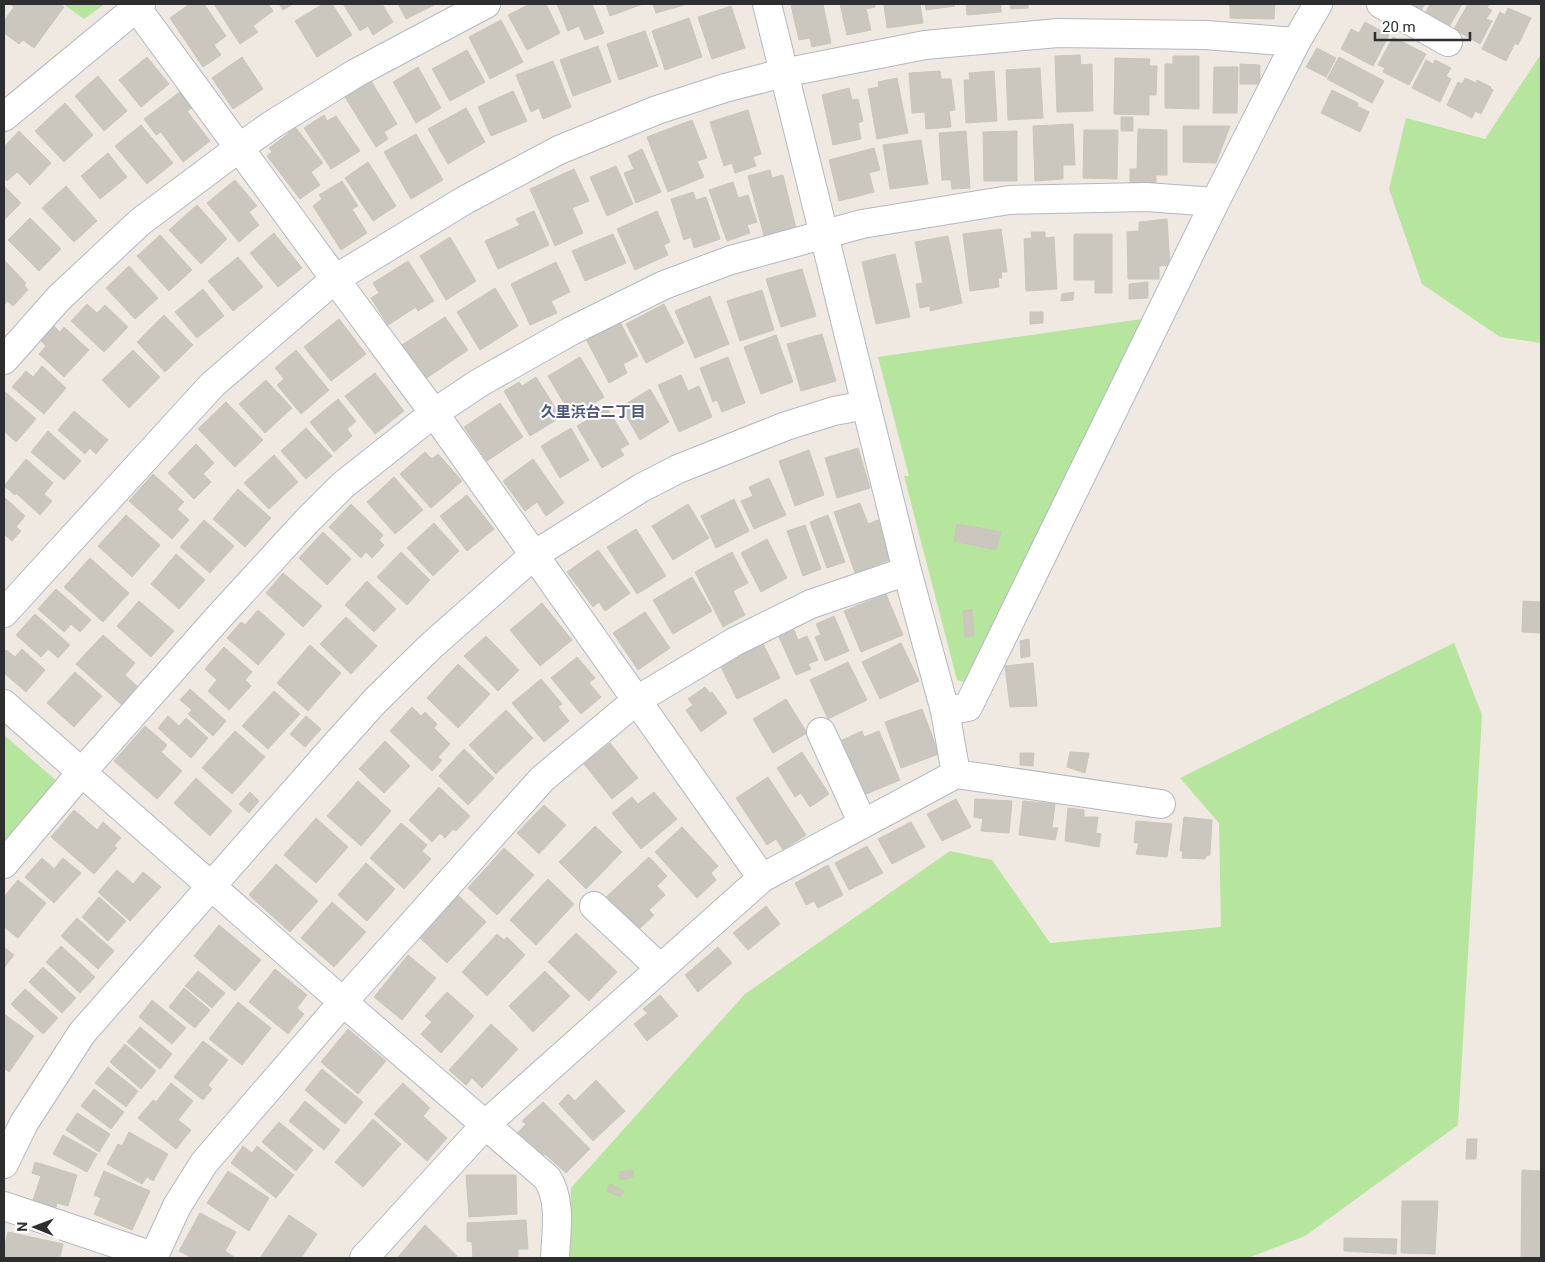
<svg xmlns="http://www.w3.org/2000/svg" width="1545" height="1262" viewBox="0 0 1545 1262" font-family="Roboto,'Noto Sans JP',sans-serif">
	<rect width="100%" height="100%" fill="#efe9e1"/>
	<!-- green -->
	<path fill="#b6e59e" d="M63,4H105L84,19Z
		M1541,54V343L1500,337L1422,284L1389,189L1406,118L1485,139Z
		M1142,319L967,683L957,680L904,476H909L878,357Z
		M1454,643L1482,715L1458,1125L1305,1236L1248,1258H569L571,1188L745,994L950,851L992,860L1050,943L1221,927L1219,823L1180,778Z
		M4,735L59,783L4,848Z"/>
	<!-- building -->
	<path fill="#cbc7bf" stroke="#cbc5ba" d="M10,4H60L64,7L34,48L23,40L19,44L4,33V21L14,7Z
		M190,4H204L226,36L214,45L221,55L203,67L170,18Z
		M214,4H268L273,11L253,26L258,32L240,44Z
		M279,4H293L283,10Z
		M323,4H332L352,35L317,57L295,21Z
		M343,4H382L393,22L373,35L368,26L360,31Z
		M398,4H436L406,19Z
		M530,4H546L560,33L527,50L508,15Z
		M557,4H592L604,33L585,40L579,26L568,31Z
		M606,4H643L610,16Z
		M653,4H684V5L656,13Z
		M796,4H823L831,43L812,47L810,38L799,40L791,5Z
		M840,4H875V7L866,9L871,30L847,35Z
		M884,4H920L923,23L887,28Z
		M925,4H954L955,6L926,10Z
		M966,4H1001V12L967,15Z
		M1010,4H1028V8L1011,9Z
		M1230,4H1275L1274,19L1230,18Z
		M1406,4H1425L1420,12Z
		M1430,4H1462L1449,27L1425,14Z
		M1468,4H1489L1487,8L1492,10L1486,19L1492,21L1480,44L1454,29Z
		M731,6L745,48L712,59L698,17Z
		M1508,8L1531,18L1518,45L1515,43L1506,61L1482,49L1500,12L1505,15Z
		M689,18L702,57L665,70L652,31Z
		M501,20L523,62L490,79L469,37Z
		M1365,22L1389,35L1373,66L1341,49L1351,29L1359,33Z
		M645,31L658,66L619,80L607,44Z
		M1393,37L1426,54L1409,85L1383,72L1385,68L1378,65Z
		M598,46L611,82L573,96L560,60Z
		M1317,48L1336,58L1326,77L1306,67Z
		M467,50L485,82L450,101L432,69Z
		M1080,55L1081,65L1092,64L1093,111L1057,112L1055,56Z
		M1173,56H1199V109L1165,108V64H1173Z
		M147,57L169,84L141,107L119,80Z
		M242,57L263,89L233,109L212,78Z
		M1339,57L1384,81L1372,103L1327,79Z
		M1115,58L1150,59L1149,66H1157L1156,95H1149V115L1114,114Z
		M1426,60L1433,64L1435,60L1451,68L1446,76L1451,79L1440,102L1412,88Z
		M553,61L571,107L543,119L539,108L531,112L516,75Z
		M1240,64L1260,65V84H1240Z
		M418,67L441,108L416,123L393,82Z
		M1214,67H1238L1237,113H1213Z
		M1040,68L1043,118L1008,120L1006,70Z
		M940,71L941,79H951L955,110L949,111L951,127L926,129L925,112L912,113L909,73Z
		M994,71L997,121L966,123L964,80H970L969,73Z
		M98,76L127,111L104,131L75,96Z
		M897,78L908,133L877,139L868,89L879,87L878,82Z
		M1465,78L1476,83L1477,80L1491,87L1490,88L1493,90L1481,114L1475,111L1472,118L1447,105L1458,82L1462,84Z
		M371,81L397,124L384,132L388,139L376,147L345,97Z
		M849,88L852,100L858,99L863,121L858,123L861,139L833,145L822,95Z
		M1332,90L1358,103L1357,106L1369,112L1360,132L1321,113Z
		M513,91L527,121L491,136L478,107Z
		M180,92L192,108L187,111L210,141L183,162L161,132L156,135L144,119Z
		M65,103L93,135L64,162L35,131Z
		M466,108L485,142L448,164L428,129Z
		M748,110L761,154L753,157L756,166L735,173L732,163L724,166L710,122Z
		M324,115L327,121L336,116L360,151L331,169L304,128Z
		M1121,117H1133V131H1121Z
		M692,120L707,158L697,161L704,177L668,192L647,137Z
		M293,124L323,163L311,172L320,185L300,199L267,156L272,152L269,148L289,133L286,130Z
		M1073,124L1075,165H1063V179L1035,181L1033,126Z
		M141,125L173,163L147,184L115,146Z
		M1183,126H1230L1216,163L1183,162Z
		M1138,129L1167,130V175H1156V188L1130,187V169H1137Z
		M1084,130H1118L1117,179L1083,178Z
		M19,131L51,163L30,185L17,172L7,181L4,177V147Z
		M966,131L970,188L952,189L951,180H942L939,133Z
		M1017,131V181H984L983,132Z
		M416,134L443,180L411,199L384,152Z
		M921,140L928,184L890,189L883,145Z
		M874,148L880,170L869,173L874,192L839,201L829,160Z
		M642,149L661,192L636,203L624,173L634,169L628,156Z
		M108,153L127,177L100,199L81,176Z
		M368,162L396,206L373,221L345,178Z
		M616,166L633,204L607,216L590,177Z
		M574,169L589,201L572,208L583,233L555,246L530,189Z
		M770,170L772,178L783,175L796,228L764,236L748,176Z
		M235,180L257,206L249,212L259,225L239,242L207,203Z
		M342,181L358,206L352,209L367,233L341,250L313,206L322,199L319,195Z
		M733,182L738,198L748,195L757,222L747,225L750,233L727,241L709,190Z
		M4,186L21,203L4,220Z
		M66,186L97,221L74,242L42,208Z
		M693,192L696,200L706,197L720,239L694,248L691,237L684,240L671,199Z
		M197,205L227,239L201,264L169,230Z
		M534,211L549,245L498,269L485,241L520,225L516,219Z
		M657,211L670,242L664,245L668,255L635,270L617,229Z
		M30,218L61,249L39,271L8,240Z
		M1167,219L1170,265L1159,266V279H1128L1127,232L1139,231V222Z
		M1001,229L1007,272H1001L1002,278H998L999,287L970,291L963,234Z
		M1031,232H1045V238L1054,237L1057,289L1026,291L1024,239L1032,238Z
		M274,233L302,268L278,287L250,253Z
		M613,234L626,263L585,281L572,251Z
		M1074,234H1112V293H1095V280H1074Z
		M160,235L192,270L169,291L137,256Z
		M948,236L962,303L930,311V306L920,308L916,284L923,283L915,242Z
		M450,237L476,281L446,300L420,256Z
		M895,254L910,317L876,324L862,262Z
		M238,257L263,287L233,311L208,281Z
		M4,260L26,283L24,285L28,290L13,306L7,301L5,304L4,303Z
		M408,261L434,301L418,311L416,307L388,325L371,298L379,293L373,283Z
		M556,262L570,292L551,301L557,313L530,325L511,284Z
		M129,266L158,298L135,319L106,288Z
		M802,269L816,316L781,327L766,279Z
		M1148,282V298L1129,299V284Z
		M495,288L518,326L480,350L457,312Z
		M203,289L224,316L197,338L175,312Z
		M762,290L774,330L740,341L727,301Z
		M1074,292L1073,300L1061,301L1062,294Z
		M710,296L729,344L695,358L675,311Z
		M87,304L97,313L105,305L128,327L104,352L71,321Z
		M664,304L684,343L646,363L626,324Z
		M1030,312H1043V323L1030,324Z
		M164,315L193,345L165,372L137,342Z
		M445,317L468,350L425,379L402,345Z
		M339,319L366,354L331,381L304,347Z
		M620,322L638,356L623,364L627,373L609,383L586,339Z
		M53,325L60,332L64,327L89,350L64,377L39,354L46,346L40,340Z
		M822,334L836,381L801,391L787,344Z
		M776,335L793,382L761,394L744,347Z
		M133,350L160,377L129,408L102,380Z
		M296,350L329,390L301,414L277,385L284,379L275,368Z
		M580,357L604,397L572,417L548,376Z
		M728,357L745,403L722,412L717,400L713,402L700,368Z
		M42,366L66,388L44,414L12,387L26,371L33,377Z
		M375,373L404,411L375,434L345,396Z
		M681,375L688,391L699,386L712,417L679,432L658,385Z
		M536,377L561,417L530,436L504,391L519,382L522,386Z
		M266,380L292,408L265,433L239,404Z
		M650,389L669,422L640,440L621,407Z
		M4,391L36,419L16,442L4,431Z
		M338,399L356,421L347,429L352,436L334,452L310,422Z
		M226,402L263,440L235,467L198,429Z
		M500,403L523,437L487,461L464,427Z
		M607,408L629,444L620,449L624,455L602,468L577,426Z
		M74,411L108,440L96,454L90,448L85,454L58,430Z
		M306,428L332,456L306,479L281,451Z
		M571,428L589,460L560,478L541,446Z
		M48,431L81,461L64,480L31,452Z
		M196,444L214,463L203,474L211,482L194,499L168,473Z
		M858,448L870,488L837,498L825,458Z
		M809,450L824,495L795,506L779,461Z
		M425,452L432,459L438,454L462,481L431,508L400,474Z
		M274,455L298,482L269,509L244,483Z
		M26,459L53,483L44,494L52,501L40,515L16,493L15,495L4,486Z
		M533,459L564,503L546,516L537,502L525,511L503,481Z
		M153,474L184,502L177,509L189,520L172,539L129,501Z
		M394,477L423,510L395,534L367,502Z
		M769,478L786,515L754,529L741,501L753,496L749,487Z
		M238,489L271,518L245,547L213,519Z
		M467,495L494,529L467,551L440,516Z
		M4,497L25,516L16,527L21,531L12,541L4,534Z
		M734,499L749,531L716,548L701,516Z
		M860,503L868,524L878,520L892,559L855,573L834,512Z
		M351,504L383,535L379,540L384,545L372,558L366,552L361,558L329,527Z
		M688,504L709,538L673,560L652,526Z
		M126,515L160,545L132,577L98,546Z
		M828,515L845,562L827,568L810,522Z
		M204,520L234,546L210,573L180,547Z
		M434,523L459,551L433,576L407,548Z
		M957,524L1001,532L996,550L954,541Z
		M805,525L821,569L803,576L787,531Z
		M636,529L666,576L637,594L607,547Z
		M323,532L351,559L327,585L299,558Z
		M767,539L787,578L761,592L741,553Z
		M598,550L630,593L605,611L599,602L593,607L567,572Z
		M401,552L430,580L407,605L377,577Z
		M732,552L748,583L733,591L745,615L723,627L695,572Z
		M176,554L205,580L179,609L151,584Z
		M90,558L129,593L103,622L64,587Z
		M283,573L322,606L303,627L266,593Z
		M692,577L712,611L673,634L653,600Z
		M367,581L396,609L374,632L345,605Z
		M56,589L91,620L80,632L71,624L64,632L38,609Z
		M886,594L903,635L861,652L844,611Z
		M139,601L174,631L151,657L117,626Z
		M1523,601L1541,602V633L1522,632Z
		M542,603L572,640L540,666L510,630Z
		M972,609L974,635L965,637L963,611Z
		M258,610L285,634L258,665L227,638L241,622L245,625Z
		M645,612L670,648L638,670L613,633Z
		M35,614L70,645L58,658L48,649L41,657L16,635Z
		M834,616L849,651L825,661L815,637L821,635L816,624Z
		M346,617L377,646L351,674L320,644Z
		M794,630L798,640L807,636L818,660L808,664L811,669L796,675L779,637Z
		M103,635L135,663L125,675L139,688L123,706L76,664Z
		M486,636L519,670L498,691L464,656Z
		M1029,639L1030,656L1021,658L1020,641Z
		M901,643L919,681L880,699L862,662Z
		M763,644L780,678L737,699L720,665Z
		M310,645L341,673L308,711L277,683Z
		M224,647L252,672L245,680L251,686L229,710L208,691L217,680L205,669Z
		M22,649L45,670L26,692L4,673V653L6,650L15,657Z
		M577,657L595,678L589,683L601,697L581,714L551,678Z
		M848,662L867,700L828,719L810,680Z
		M1033,663L1037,706L1010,707L1005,666Z
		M458,664L490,694L458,728L427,698Z
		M75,672L102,696L74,727L47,703Z
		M541,679L562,704L558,707L569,721L544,742L512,703Z
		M705,687L710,693L712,692L727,713L701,732L686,710L693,705L688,699Z
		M190,689L226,721L213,736L188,714L192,710L180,700Z
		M274,691L300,714L268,749L242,726Z
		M786,699L807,733L773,753L753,719Z
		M412,707L421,716L425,712L437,724L434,728L450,744L438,757L442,760L432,771L390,731Z
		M922,709L939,754L901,768L885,722Z
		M506,710L533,738L496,774L469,745Z
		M168,716L179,726L186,718L208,738L191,758L158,728Z
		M306,716L321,729L305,747L290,734Z
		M145,726L167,745L161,752L182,771L157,799L114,761Z
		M235,731L265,757L232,794L202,768Z
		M862,731L864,737L879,731L900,780L864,795L840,741Z
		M385,741L410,766L384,793L359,769Z
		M610,743L638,778L612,799L584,764Z
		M464,749L494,778L468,805L439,776Z
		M802,752L829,794L810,807L801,793L795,797L777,768Z
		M1070,752L1089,753L1085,773L1067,767Z
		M1020,753H1034L1033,766L1020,765Z
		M768,777L806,835L783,850L776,839L767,845L736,798Z
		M196,778L232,811L210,836L174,803Z
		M358,781L391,811L361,846L327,816Z
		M439,787L470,816L456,831L453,829L445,838L440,833L432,842L409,820Z
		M250,792L259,801L249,813L239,804Z
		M654,792L677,819L641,849L612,813L632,797L638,804Z
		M956,799L971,827L942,841L927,814Z
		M975,799L1012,801L1009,833L981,831L983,819L974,817Z
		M1023,801L1055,804L1052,828H1058L1055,840L1019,835Z
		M544,805L566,825L539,854L517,833Z
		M1068,808L1084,810V817H1098L1096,833L1101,834L1099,847L1065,841Z
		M74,810L97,830L103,822L121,838L114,846L117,848L94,874L51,837Z
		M1184,817L1212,820L1210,855L1206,856L1205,859L1182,858L1183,851H1180Z
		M316,818L348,847L316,883L284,855Z
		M1136,821L1172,824L1167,857L1136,854L1139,843H1134Z
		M911,822L925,847L892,864L878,839Z
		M401,823L427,845L422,851L431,859L404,889L370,858Z
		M595,826L622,852L586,889L559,862Z
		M682,827L718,866L711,873L716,880L697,898L655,852Z
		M867,846L883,873L849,890L835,863Z
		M504,848L534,875L497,915L468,888Z
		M649,857L667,876L657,886L665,895L649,910L654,915L636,932L605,898Z
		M42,858L54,869L63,858L81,873L54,903L25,877Z
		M366,863L395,889L367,921L338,895Z
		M276,864L318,901L290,932L249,895Z
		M828,865L843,895L818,908L814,901L806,905L795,883Z
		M117,870L133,884L143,872L161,887L130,921L98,892Z
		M548,879L574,904L536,945L510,920Z
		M18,880L46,903L18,938L4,927V897Z
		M458,895L486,922L447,963L419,937Z
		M99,897L126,921L108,941L82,917Z
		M332,902L366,932L334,967L301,938Z
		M766,906L780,924L748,950L733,933Z
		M77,918L114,951L98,969L61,936Z
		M219,925L261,960L235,991L194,956Z
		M576,933L617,972L589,1001L548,962Z
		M497,934L504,940L507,937L525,955L487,996L462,972Z
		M61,946L95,977L80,993L46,962Z
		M4,947L14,955L4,968Z
		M718,947L732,963L698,992L685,975Z
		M408,955L436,978L402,1020L374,997Z
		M43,967L76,998L62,1013L29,982Z
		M275,969L307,995L297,1008L304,1014L288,1034L249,1002Z
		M198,971L225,993L212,1008L185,986Z
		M545,971L570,996L533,1032L509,1006Z
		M184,988L210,1010L195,1028L169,1007Z
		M25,989L58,1018L43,1034L11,1004Z
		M447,992L474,1016L441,1053L421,1034L432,1022L425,1016Z
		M660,995L678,1016L647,1041L634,1024L648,1013L643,1009Z
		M152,1000L186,1028L172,1044L139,1017Z
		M238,1002L271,1028L242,1065L209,1039Z
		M4,1014L34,1036L9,1072L4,1068Z
		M491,1024L518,1049L482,1088L472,1078L466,1085L449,1070Z
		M140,1027L172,1054L160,1069L127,1042Z
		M348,1029L386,1061L358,1094L321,1062Z
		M203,1041L228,1060L208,1085L212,1089L203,1100L174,1077Z
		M125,1044L156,1071L141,1089L110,1062Z
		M108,1067L138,1091L126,1107L95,1083Z
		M322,1069L363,1102L345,1124L305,1090Z
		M596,1080L625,1111L593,1141L559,1104L568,1094L575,1101Z
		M171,1083L193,1101L178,1120L191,1130L176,1149L138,1118L153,1100L156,1102Z
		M403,1083L430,1108L423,1116L447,1138L427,1161L374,1114Z
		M94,1089L124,1112L111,1129L81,1106Z
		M305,1101L340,1130L324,1150L289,1121Z
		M543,1102L590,1149L566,1173L545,1154L542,1158L517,1133L526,1124L522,1121Z
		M77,1113L110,1134L99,1152L66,1130Z
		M373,1119L401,1144L363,1187L335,1162Z
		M279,1122L313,1150L296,1171L262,1142Z
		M129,1132L168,1154L153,1181L147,1177L142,1184L107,1164L118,1144L122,1146Z
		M63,1135L97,1154L87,1172L53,1154Z
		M1467,1139H1477L1476,1159H1466Z
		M243,1146L252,1153L257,1146L294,1175L276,1198L231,1163Z
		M35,1162L77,1175L68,1206L57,1203L55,1210L32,1203L41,1176L32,1173Z
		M633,1170L634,1177L620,1180L619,1172Z
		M1522,1170L1541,1171V1258H1521Z
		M104,1171L150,1191L132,1230L94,1214L101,1198L94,1195Z
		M228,1171L269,1198L249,1231L207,1203Z
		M466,1175H516L517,1214L469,1217Z
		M610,1184L624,1191L620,1197L607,1191Z
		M1402,1201H1438L1435,1254L1401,1253Z
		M200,1213L236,1232L225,1251L234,1257L233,1258H188L189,1256L179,1251Z
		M289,1215L317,1234L301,1258H260Z
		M526,1220L528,1249H518V1258H473L472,1242L467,1241V1223Z
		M425,1225L457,1256L455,1258L398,1257Z
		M8,1232L63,1244L60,1258H4V1249Z
		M1344,1238L1397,1239L1396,1254L1344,1251Z"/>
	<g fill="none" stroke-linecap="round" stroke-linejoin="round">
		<!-- minor casing -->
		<g stroke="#b4b7c1" stroke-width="30">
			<path id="minor" d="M767,4L907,571L945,711L956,774
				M1381,4L1448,42
				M136,7L335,279L434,413L762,878
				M4,117L141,4
				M4,360L59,298L140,222L239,148L273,124L356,73L486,4
				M4,613L212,385L335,279L465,200L559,150L657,110L725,88L783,73L925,45L1058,33L1206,35L1296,42
				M4,704L343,1002L547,1178C562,1201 556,1232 555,1258
				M945,711L968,707L1215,202L1296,42L1318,4
				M821,732L863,824
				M4,864L81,773L217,619L306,522L343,485L434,413L479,383L571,331L664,285L731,260L862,224L1009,200L1146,197L1215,202
				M594,906L660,968
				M4,1164L24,1123L82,1033L331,750L375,701L431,646L534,555L641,488L678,469L786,426L834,411L866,405
				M4,1206L153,1256
				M153,1258L177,1206L204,1163L343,1002L542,779L637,700L734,642L811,604L907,571
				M364,1258L486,1124L762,878L956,774L1161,804"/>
		</g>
		<!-- minor -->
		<use href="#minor" stroke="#fff" stroke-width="28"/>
	</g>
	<g text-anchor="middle" stroke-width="4" stroke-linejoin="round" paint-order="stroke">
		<!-- neighbourhood labels -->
		<g font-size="15" font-weight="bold" fill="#4d5680" stroke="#fff">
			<text x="593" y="417">久里浜台二丁目</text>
		</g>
	</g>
	<!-- border -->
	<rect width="1545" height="1262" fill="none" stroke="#2e2e2e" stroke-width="10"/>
	<!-- north arrow -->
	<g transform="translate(35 1227) rotate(271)" stroke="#ffffff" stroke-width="4" paint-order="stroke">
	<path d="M0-4L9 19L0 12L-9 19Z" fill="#2e2e2e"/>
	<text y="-8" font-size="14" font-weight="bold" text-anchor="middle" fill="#2e2e2e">N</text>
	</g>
	<!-- scale -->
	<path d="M1375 32v8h95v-8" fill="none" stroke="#2e2e2e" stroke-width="2.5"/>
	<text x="1382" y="32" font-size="15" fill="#2e2e2e" stroke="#ffffff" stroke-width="4" paint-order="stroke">20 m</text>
</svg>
